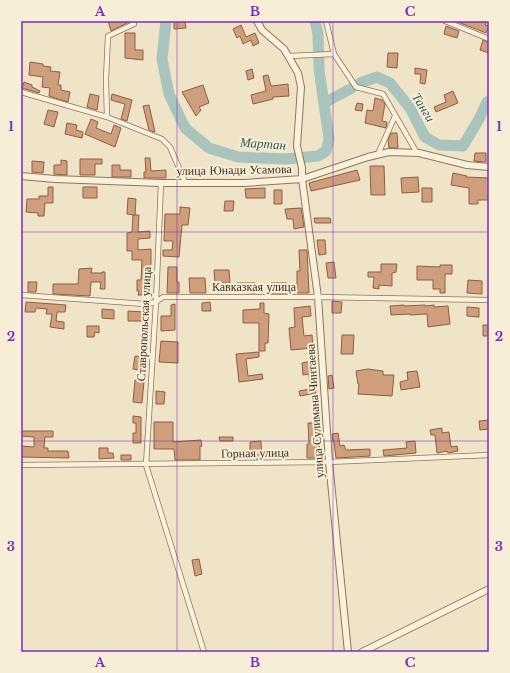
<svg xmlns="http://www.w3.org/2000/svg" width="510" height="673" viewBox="0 0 510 673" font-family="'Libre Baskerville',serif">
	<rect width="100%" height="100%" fill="#f0e4c8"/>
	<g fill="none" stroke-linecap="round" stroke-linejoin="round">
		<!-- river -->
		<path stroke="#a9c4bc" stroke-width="11" d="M166,21L162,59L169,94L185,128L209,148L238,157L286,159L318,156L326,151L329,139L319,69L318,34L315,21
			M360,83L377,77L390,83L410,108L425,137L439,145L463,146L479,119L487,102L489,101
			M324,103L352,88"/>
	</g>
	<!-- building -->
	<path fill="#cf9f7d" stroke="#8d5f41" d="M108,21H129V22L111,31Z
		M174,21H185L186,28L174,29Z
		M455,21H487L485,25L489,26L486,33Z
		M241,25L246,37L255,33L259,43L253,46L251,40L243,44L240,36L237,38L233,29Z
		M446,26L459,31L457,38L444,34Z
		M125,33H135V50H143V60L125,58Z
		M483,40L489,43V53L480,50Z
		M388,53H398L397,68L387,67Z
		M30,62L43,64V66L51,67L50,71L60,72L58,85H61V90L70,92L68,102L49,96L50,88L42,87L43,77L29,75Z
		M415,68L427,70L425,84L420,83L421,74H415Z
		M252,69L254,78L248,80L246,71Z
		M268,75L271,86L288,84L289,96L273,97V99L253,104L251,95L266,91L263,76Z
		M24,82L32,85V87L40,91L39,93L22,88Z
		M203,85L209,103L199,107L201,110L196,116L182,92Z
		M453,91L458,103L436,112L434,107L446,102L444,95Z
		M90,94L99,96L97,110L87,107Z
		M112,94L132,100L127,121L121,119L125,104L111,100Z
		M375,98L382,100L385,104L382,121L387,122L386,128L365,123L367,110L373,111Z
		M357,103L363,104L362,111L355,110Z
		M149,105L155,132H154L149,130L143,106Z
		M48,110L58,112L54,127L44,124Z
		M91,119L98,122L96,128L111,134L114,125L121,128L115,147L85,134Z
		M67,123L77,125L76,130L83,132L82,138L65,134Z
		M391,133H397L398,148H389L388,140Z
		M475,153H486V162L474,161Z
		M145,158H150L151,171L166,170V178H144V172H146Z
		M80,159H102V164H95V175H80Z
		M61,160L67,161V175L54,174V165H61Z
		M32,161L44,162L43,173L32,172Z
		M112,165H120V170H131V177H112Z
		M370,166H384L385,195H371Z
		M357,170L360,180L311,191L309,183Z
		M453,173L467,176L466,177L489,178V200H478V204H469V188L451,185Z
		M418,177L419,192L402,193L401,178Z
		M48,187H53V203H45L44,216H38V213L26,212L27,199H39V196H48Z
		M83,187H97V198H83Z
		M265,188V198H246L245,189Z
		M422,188H432V202H422Z
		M274,190H282V204H274Z
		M128,198L136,199L135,215L127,214Z
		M225,201H234L233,211H224Z
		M180,207L190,208L188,225H182L179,257L163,256V250H172L173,241H164L165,214H180Z
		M301,208L304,227L294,229L293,219H287L285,209Z
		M133,215H139L138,232L150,231V238L138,239V250L151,249V263L149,275L148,295H138L139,291H137V280H141L142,260H132V251H127V233L132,232Z
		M314,218H330L331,223H315Z
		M317,240H325L326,254L319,255Z
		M299,250H307L309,293H297V271H300Z
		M334,262L336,278H328L326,263Z
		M381,264H397L396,272L392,273V286L379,285V289L373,288L374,277H368V272H381Z
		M440,265H452V274H445V293H440V289H433V280H417V266L440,267Z
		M168,267H177V282H179V293H167Z
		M92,268L91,273H102V272H105V289H100L101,282H91L90,296L53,294V284H78L79,269Z
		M214,270H229L230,283H215Z
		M189,278H205L206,293H190Z
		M468,280L482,281V294L467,293Z
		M28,282H37L36,292H28Z
		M237,283H255V293L237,292Z
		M271,283H287V293H272Z
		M332,301L342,302L341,313H332Z
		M26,302L66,305L65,312H57L56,321L64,322V329L50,327L52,314H46L47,309L36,308L35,312H25Z
		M210,302L211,311H202V303Z
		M260,303H264V313L269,314L268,343H265V351H259V323H243V310L260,309Z
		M175,304V330L161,331V316H171V305Z
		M404,305V306L425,305V306L434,305V307L448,306L450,324L428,327L427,314L410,315V314L391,315L390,306Z
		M310,306L311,316L302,317L304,336L312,335L313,348L291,350L289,328L295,327L294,308Z
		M467,307L479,308V317L467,316Z
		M102,309L114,310V319L102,318Z
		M128,311L144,312L143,321H128Z
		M483,325H489V336H483Z
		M87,326H99V333L95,332L94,337H87Z
		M342,335H354L353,354H341Z
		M161,341L178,342V363L159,362Z
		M259,352V357L246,359L248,376L262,374L263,379L239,382L236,354Z
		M135,356L148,357L146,371L133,369Z
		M313,361L314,373L313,374L316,393L300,396L299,391L310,389L309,374L303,375L302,363Z
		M368,369L383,371V375H394L392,396L358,394L359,384H358L356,371Z
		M417,371L420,387L401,390L400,382L408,380L407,372Z
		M332,375L334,388L329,389L328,376Z
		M135,380L144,381L142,403L133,402Z
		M156,391L165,392L164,404H156Z
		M133,416L141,417V443H133V433H136V423H133Z
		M489,420V429L480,430L479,421Z
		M154,422H173V442L201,440L202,446H200V460H175L174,449H154Z
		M308,423H318L320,458H307V444H309Z
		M442,428V433L449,432L451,447L457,446L458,451L448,453L447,451L437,453L435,435H431L430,430Z
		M21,431H53V437H45L44,448H48V451H68L69,458L21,457V446L34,447V437L21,436Z
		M338,433L340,446L344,445L346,450L370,449V456L336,458L334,442H333L332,434Z
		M219,437H233V441H220Z
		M261,441L262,459H256L255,450L250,451V442Z
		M415,441L416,453L384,456L383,450L407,448L406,442Z
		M99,448H108V453H113L114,458L99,459Z
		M121,455H131V460H121Z
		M199,559L202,574L195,576L192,560Z"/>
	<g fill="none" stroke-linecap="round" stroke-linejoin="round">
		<!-- minor casing -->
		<g stroke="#8d765c" stroke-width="6">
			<path id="minor" d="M445,21L489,39
				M334,54L356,87L383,94L417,153
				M289,56L334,54L326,21
				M21,92L107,117L162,139L170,147L185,182
				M107,117L106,79L108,36L134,24L133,21
				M378,154L395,116
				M161,183L156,302L146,465L204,652
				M21,295L145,304L156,302L163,297H318L489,300
				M21,465L329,462L489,455"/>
		</g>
		<!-- tertiary casing -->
		<g stroke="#8d765c" stroke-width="8">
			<path id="tertiary" d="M257,21L262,30L284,49L298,73L301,87L297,146L302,168V179L318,297L329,462L348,652
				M21,176L55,179L161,183H244L302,179L368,157L389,152L419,153L467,165L489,167
				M362,652L489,589"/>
		</g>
		<!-- minor -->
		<use href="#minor" stroke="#faf1dc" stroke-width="4.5"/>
		<!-- tertiary -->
		<use href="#tertiary" stroke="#faf1dc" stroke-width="6"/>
	</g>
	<!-- grid -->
	<path fill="none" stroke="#7b2cbf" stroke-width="1" stroke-opacity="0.55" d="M177,21V652M333,21V652M21,232H489M21,441H489"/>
	<g text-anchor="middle" stroke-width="4" stroke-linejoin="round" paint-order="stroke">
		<!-- street labels -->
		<g font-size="12" fill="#3d2e20" stroke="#f7eed8">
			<text transform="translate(234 170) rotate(-1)" y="4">улица Юнади Усамова</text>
			<text x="254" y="291">Кавказкая улица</text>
			<text transform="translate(144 324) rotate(-87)" y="4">Ставропольская улица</text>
			<text transform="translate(315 411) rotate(-94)" y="4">улица Сулимана Чинтаева</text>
			<text transform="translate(255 453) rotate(-1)" y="4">Горная улица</text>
		</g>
		<!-- water labels -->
		<g font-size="13" font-style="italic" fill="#2f5d5a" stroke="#f7eed8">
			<text transform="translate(424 107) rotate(58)" y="5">Танги</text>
			<text transform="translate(263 143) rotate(4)" y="5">Мартан</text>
		</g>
	</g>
	<!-- border -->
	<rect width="510" height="673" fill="none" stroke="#f7eed8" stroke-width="44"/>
	<rect x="22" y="22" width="466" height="629" fill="none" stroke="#7b2cbf" stroke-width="1.5"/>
	<g font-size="13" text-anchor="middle" font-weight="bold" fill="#7b2cbf">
		<text x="100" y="16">A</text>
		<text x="255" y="16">B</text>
		<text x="410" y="16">C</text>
		<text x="11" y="131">1</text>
		<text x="499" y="131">1</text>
		<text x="11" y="341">2</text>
		<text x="499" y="341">2</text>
		<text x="11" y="551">3</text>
		<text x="499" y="551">3</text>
		<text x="100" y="667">A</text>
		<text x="255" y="667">B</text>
		<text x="410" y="667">C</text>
	</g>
</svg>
